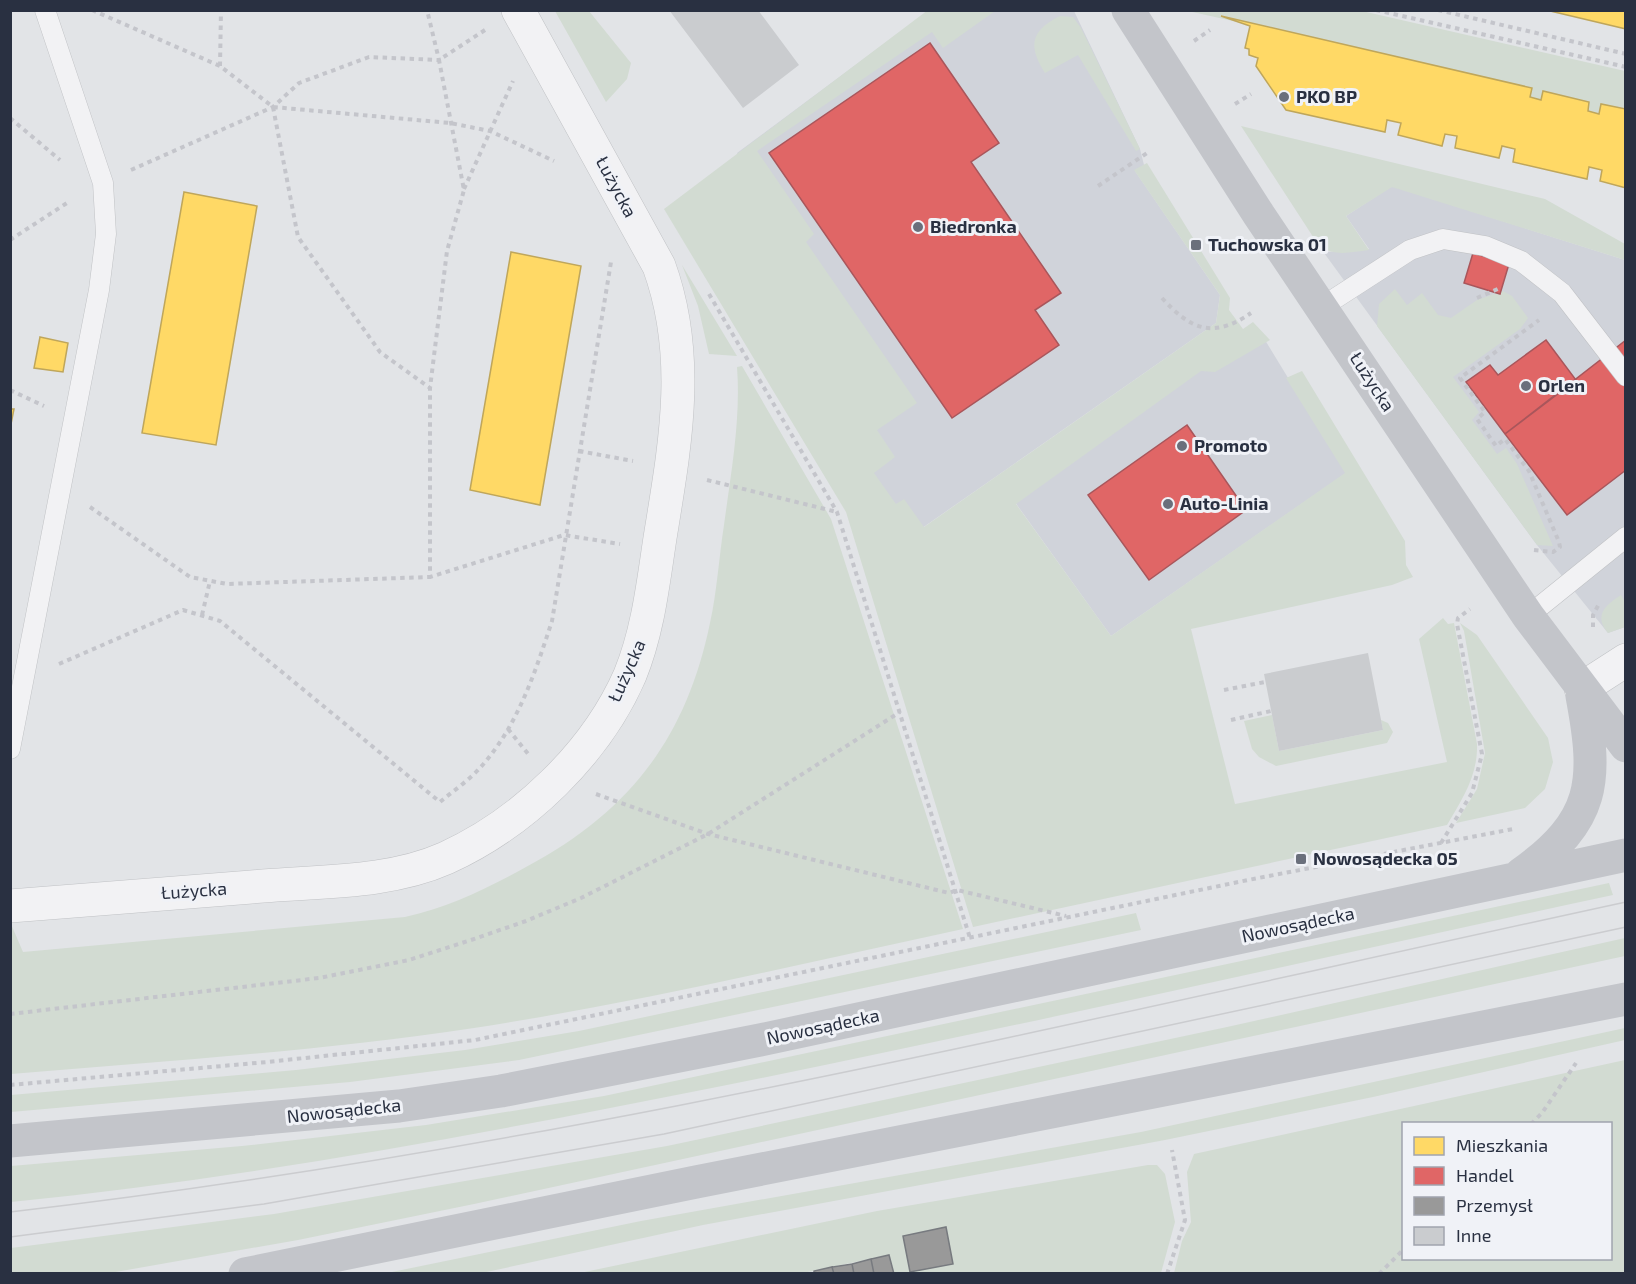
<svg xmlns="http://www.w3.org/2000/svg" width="1636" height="1284" viewBox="0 0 1636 1284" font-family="'Exo 2',sans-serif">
	<rect width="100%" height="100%" fill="#e2e4e7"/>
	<!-- built -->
	<path fill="#d0d3da" d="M928,11H1074L1140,149L1144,165L1135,171L1220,295L1216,323L915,533L864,486L737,153Z
		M1392,186L1625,260V627L1608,633L1537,545L1319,246L1327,252L1369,249L1346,216Z
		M1257,327L1346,473L1111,636L1012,498Z"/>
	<!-- green -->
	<path fill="#d2dbd2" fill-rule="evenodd" d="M928,10L995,11L943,48L932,32L757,151L814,234L806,242L917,403L877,430L895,457L874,473L896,504L904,499L924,527L1216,323L1220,295L1134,170L1147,163L1230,298L1229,310L1243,329L1253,322L1270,340L1215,372L1201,371L1016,504L1111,636L1345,473L1286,378L1302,371L1405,541L1406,565L1413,577L1392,585L1191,629L1235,804L1447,762L1419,639L1443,618L1448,624L1454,623L1477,744C1478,775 1463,798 1447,825L973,927L846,512L664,209Z
		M555,11H589L631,63L627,79L606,102Z
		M1188,11H1362L1625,71V109L1602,104L1599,114L1588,111L1589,102L1543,91L1541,100L1530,97L1531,88Z
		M1060,16L1073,17L1081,28L1140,149L1136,151L1078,55L1045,73C1028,46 1030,31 1060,16Z
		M1241,126L1545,199L1625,244V260L1392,187L1346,216L1369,250C1351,252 1335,257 1319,246Z
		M682,265L737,356L709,354L698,306Z
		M1395,289L1407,305L1422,293L1438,315L1451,318L1477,300L1503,291L1512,296L1528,318L1520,329L1453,377L1479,412L1472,420L1497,454L1506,448L1517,464L1553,546L1537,545L1377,326L1379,304Z
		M742,366L831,519L963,929C800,964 638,1003 474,1028C321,1051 165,1061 11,1074V924L23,952L405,917C449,907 486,889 526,867C629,812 686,739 710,623C717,591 719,557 724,525C731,473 741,419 737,367Z
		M1621,595L1625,602V627L1608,633C1594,616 1604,606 1621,595Z
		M1460,623L1477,635L1548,738L1553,762L1545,789L1525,808L1456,823L1477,789L1485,753L1464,631Z
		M1272,715L1279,751L1383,730L1381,720L1388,723L1393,732L1387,743L1276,766L1259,757L1252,749L1244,721Z
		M1609,883L1613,895C1316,959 1020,1026 722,1086C487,1133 249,1178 11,1202V1166L242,1146L426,1125L604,1096Z
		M1136,913L1141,930L519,1060L350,1082L11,1112V1095L296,1070L465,1050L579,1031Z
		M1625,938V956L474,1204L298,1240L110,1273H11V1248L274,1214L667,1146L1227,1027Z
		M1625,1028V1040L1373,1097L1165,1140L703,1225L482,1273H387L641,1221L1141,1132Z
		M1625,1060V1273H1174L1182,1241L1191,1222L1187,1172L1194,1154ZM1404,1124H1610V1258H1404Z
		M1148,1165H1157L1165,1174L1175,1222L1161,1273H894L889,1255L803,1273L575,1274L877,1211Z"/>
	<!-- homes -->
	<path fill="#ffd966" stroke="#bfa65b" stroke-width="1.5" d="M1546,10H1626V29Z
		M1221,16L1532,88L1530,97L1541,100L1543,91L1589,102L1588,111L1599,114L1601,104L1626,109V188L1600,181L1602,170L1589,167L1587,179L1513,162L1515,149L1502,146L1499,158L1455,148L1457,136L1445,134L1442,146L1398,135L1401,123L1387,120L1385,132L1286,110L1256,66L1258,58L1249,55V49L1245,48L1250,26Z
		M184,192L257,206L216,445L142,433Z
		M511,252L581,266L540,505L470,490Z
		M40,337L68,343L63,372L34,368Z
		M10,409H14L10,429Z"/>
	<!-- shops -->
	<path fill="#e06666" stroke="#a9565b" stroke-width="1.5" d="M930,43L999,143L971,162L1061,293L1035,310L1059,345L952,418L769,153Z
		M1473,253L1509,264L1500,294L1464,283Z
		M1546,340L1576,380L1505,434L1466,382L1490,365L1498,375Z
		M1626,340V470L1567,515L1505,434Z
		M1187,425L1246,510L1149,580L1088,495Z"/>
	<!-- industry -->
	<path fill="#999" stroke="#777a7f" stroke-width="1.5" d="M946,1227L953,1264L910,1272L903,1236Z
		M889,1255L894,1274H874L871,1259Z
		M871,1259L874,1274H854L852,1264Z
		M852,1264L854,1274H834L832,1267Z
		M832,1267L834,1274H814V1271Z"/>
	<!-- building -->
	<path fill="#cacccf" d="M669,10H758L799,65L743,108Z
		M1368,653L1383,730L1279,751L1264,674Z"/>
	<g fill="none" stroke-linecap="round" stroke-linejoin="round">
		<!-- lane casing -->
		<g stroke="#c0c2c5" stroke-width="21">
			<path id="lane" d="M1322,307L1410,250L1443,239L1485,246L1521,261L1562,293L1626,376
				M1528,616L1626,537
				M10,749L99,290L106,234L103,183L45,10"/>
		</g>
		<!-- street casing -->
		<g stroke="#c0c2c5" stroke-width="34">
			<path id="street" d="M1581,689L1626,660
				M10,906C95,899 179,893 263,886C323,881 390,883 446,858C523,823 596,753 630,675C648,631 653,584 660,538C675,445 692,357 659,266L518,10"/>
		</g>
		<!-- path -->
		<path stroke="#c4c5cb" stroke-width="4" stroke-dasharray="4.5 4.5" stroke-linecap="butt" d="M92,10L220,66L273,107L450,123L490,131L554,161
			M1376,10L1626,67
			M1438,10L1626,54
			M485,30L439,60L464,190L447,251L430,388V577L564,535L620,544
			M1194,41L1210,30
			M220,66L221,10
			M1235,104L1251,94
			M273,107L298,237L380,352L430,388
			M10,118L60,160
			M131,170L273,107L299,83L369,57L439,60L427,10
			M1098,186L1147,153
			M464,189L513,81
			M10,240L70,201
			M709,294L837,512L970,938
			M1162,298C1191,330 1213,339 1251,313
			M1477,298L1500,288
			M10,390L44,406
			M1564,390L1566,393
			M579,451L633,461
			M707,480L837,512
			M90,507L190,577L227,584L430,577
			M1534,550L1553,552L1560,547L1559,542L1529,471L1505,439L1496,446L1477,419L1485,412L1460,378L1539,320
			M202,615L210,581
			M1593,627V615L1600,602
			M59,664L183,610L220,621L440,802C453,791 468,781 479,769C517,728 535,673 552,621L611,262
			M1224,690L1265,682
			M1231,720L1271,711
			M508,729L529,755
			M596,794L708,834L949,893L957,890L1066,916
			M1441,843L1472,793L1482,754L1457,624L1458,618L1470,609
			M10,1014L319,978L409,960L471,940L526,921L581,898L708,834L900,712
			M10,1085L267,1062L475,1040L1248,880L1513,829
			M1531,1124L1542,1113L1576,1063
			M1167,1274L1185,1220L1172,1150
			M1379,1274L1404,1249"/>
		<!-- lane -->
		<use href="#lane" stroke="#f2f2f4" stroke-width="20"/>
		<!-- street -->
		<use href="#street" stroke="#f2f2f4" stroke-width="33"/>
		<!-- secondary -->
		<path stroke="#c3c5ca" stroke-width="33" d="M1128,10L1259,215L1528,616L1626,746
			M1521,874C1596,820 1598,782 1582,696
			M10,1141L399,1106L501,1091L760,1040L1626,855
			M245,1274L696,1182L1626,999"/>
		<!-- tram -->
		<path stroke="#cbcccf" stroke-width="1.5" d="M10,1212C555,1149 1090,1018 1626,902
			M10,1237L264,1204L664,1134L1626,927"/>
	</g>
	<!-- markers -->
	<g fill="#6a6f7b" stroke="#f0f2f7" stroke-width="2">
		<circle cx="1284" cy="97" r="6"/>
		<circle cx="918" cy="227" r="6"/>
		<rect x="1190" y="239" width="12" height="12" rx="3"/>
		<circle cx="1526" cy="386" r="6"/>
		<circle cx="1182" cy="446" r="6"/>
		<circle cx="1168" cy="504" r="6"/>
		<rect x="1295" y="853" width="12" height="12" rx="3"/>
	</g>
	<g text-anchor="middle" stroke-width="6" stroke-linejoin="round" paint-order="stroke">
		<!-- poi labels -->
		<g font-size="18" font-weight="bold" fill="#293041" stroke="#f0f2f7" text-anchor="start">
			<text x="1296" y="103">PKO BP</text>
			<text x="930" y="233">Biedronka</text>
			<text x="1208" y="251">Tuchowska 01</text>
			<text x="1538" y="392">Orlen</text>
			<text x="1194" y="452">Promoto</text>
			<text x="1180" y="510">Auto-Linia</text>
			<text x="1313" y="865">Nowosądecka 05</text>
		</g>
		<!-- street labels -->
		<g font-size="18" fill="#293041" stroke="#f0f2f7">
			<text transform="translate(616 187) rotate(62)" y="6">Łużycka</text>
			<text transform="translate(1372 382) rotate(57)" y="6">Łużycka</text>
			<text transform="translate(627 671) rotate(-66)" y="6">Łużycka</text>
			<text transform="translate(194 891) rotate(-4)" y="6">Łużycka</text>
			<text transform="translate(1298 925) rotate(-12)" y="6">Nowosądecka</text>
			<text transform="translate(823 1027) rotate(-12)" y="6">Nowosądecka</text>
			<text transform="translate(344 1111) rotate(-6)" y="6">Nowosądecka</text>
		</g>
	</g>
	<!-- border -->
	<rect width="1636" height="1284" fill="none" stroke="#293041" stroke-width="24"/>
	<!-- legend -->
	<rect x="1402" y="1122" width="210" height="138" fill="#f0f2f7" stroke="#a0a4ae" stroke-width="1.5"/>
	<rect x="1414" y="1137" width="30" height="18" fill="#ffd966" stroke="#a0a4ae" stroke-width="1.5"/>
	<text x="1456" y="1152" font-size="18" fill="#293041">Mieszkania</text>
	<rect x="1414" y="1167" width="30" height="18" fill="#e06666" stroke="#a0a4ae" stroke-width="1.5"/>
	<text x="1456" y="1182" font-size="18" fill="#293041">Handel</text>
	<rect x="1414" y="1197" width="30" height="18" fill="#999999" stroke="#a0a4ae" stroke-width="1.5"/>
	<text x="1456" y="1212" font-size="18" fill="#293041">Przemysł</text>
	<rect x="1414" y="1227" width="30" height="18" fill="#cacccf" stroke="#a0a4ae" stroke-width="1.5"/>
	<text x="1456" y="1242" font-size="18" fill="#293041">Inne</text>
</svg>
